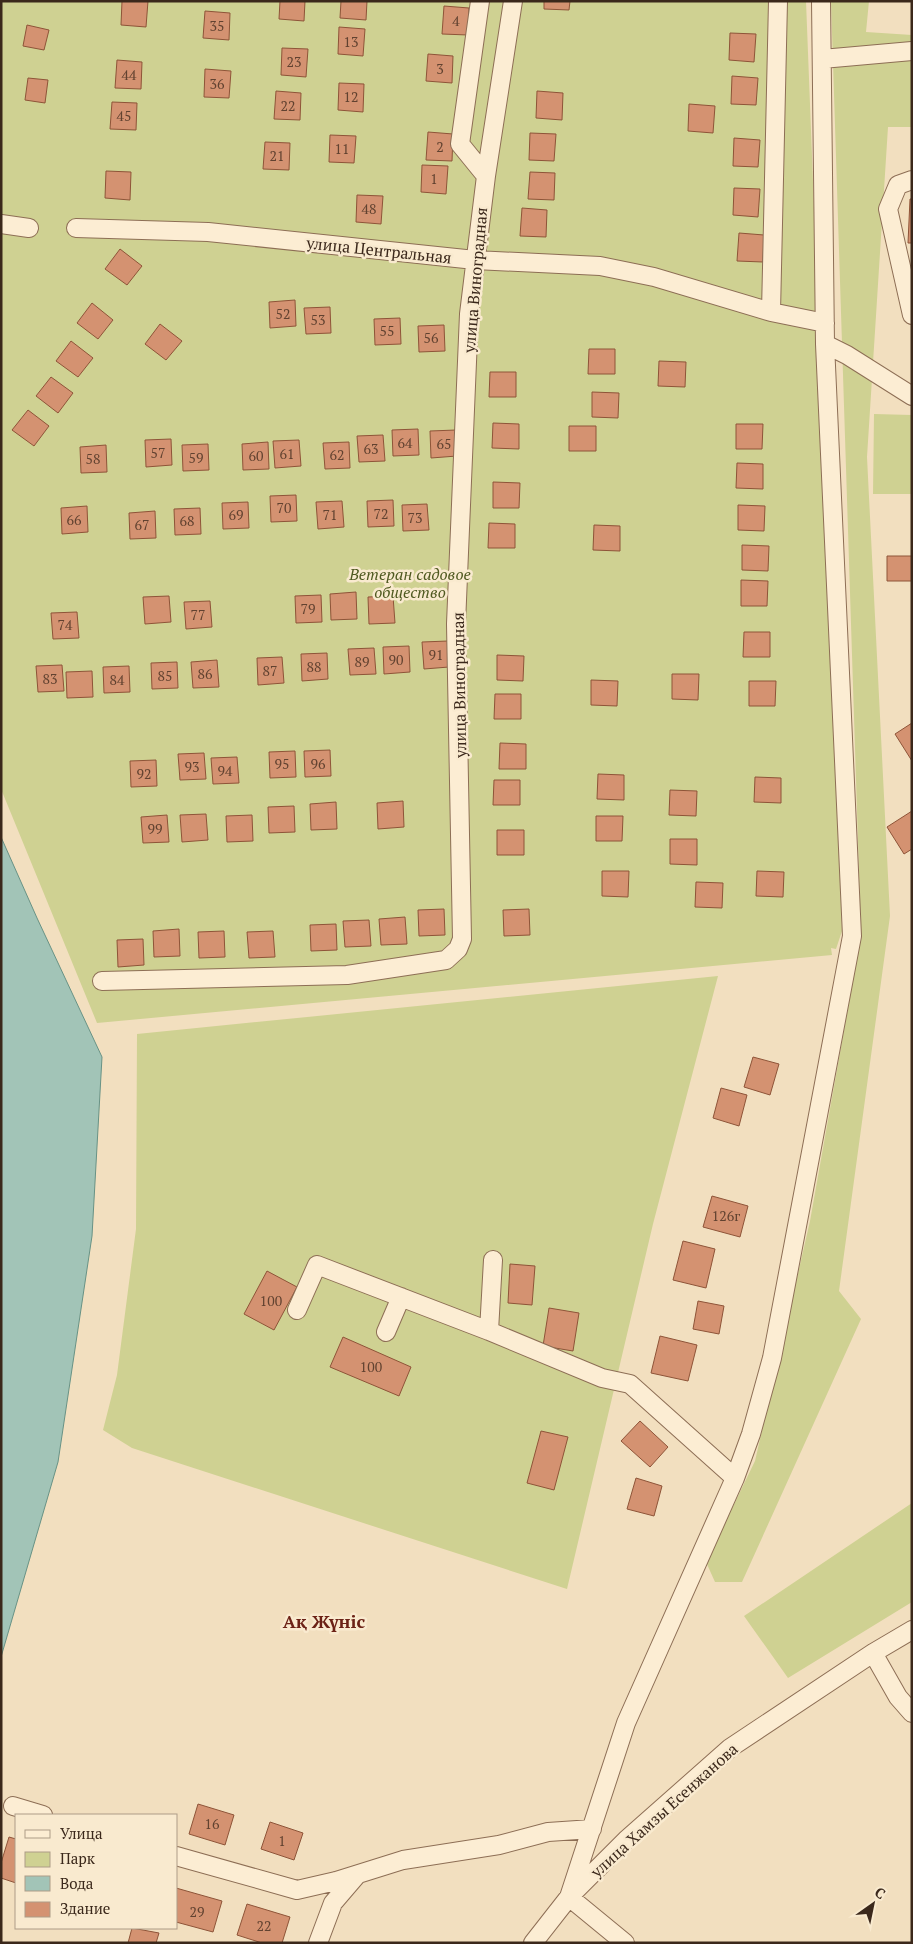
<svg xmlns="http://www.w3.org/2000/svg" width="913" height="1944" viewBox="0 0 913 1944" font-family="'PT Serif',serif">
	<rect width="100%" height="100%" fill="#f2dfbf"/>
	<!-- green -->
	<path fill="#cfd192" d="M1,1H806L842,931L836,949L831,948L832,955L97,1023L1,789Z
		M831,1H869L866,32L912,35V127H888L867,457L890,916L839,1291L861,1319L742,1582H715L706,1562L755,1461L810,1221L861,935Z
		M874,414L912,415V494H873Z
		M718,976L653,1224L567,1589L132,1448L103,1430L117,1375L136,1229L137,1034Z
		M912,1503V1602L788,1678L744,1616Z"/>
	<!-- water -->
	<path fill="#a2c4b7" stroke="#689285" d="M1,837L37,918L102,1057L92,1236L58,1462L1,1657Z"/>
	<!-- building -->
	<path fill="#d49271" stroke="#8e5438" d="M122,1H148L146,27L121,25Z
		M280,1H305L304,21L279,19Z
		M341,1H367L366,20L340,18Z
		M544,1H570L569,10L544,9Z
		M444,6L469,8L468,35L442,34Z
		M205,11L230,13L229,40L203,38Z
		M27,25L49,30L44,50L23,46Z
		M339,27L365,29L363,56L338,54Z
		M730,33L756,34L754,62L729,60Z
		M282,48L308,49L306,77L281,75Z
		M428,54L453,56L452,83L426,81Z
		M117,60L142,62L141,89L115,88Z
		M205,69L231,71L229,98L204,97Z
		M732,76L758,78L756,105L731,104Z
		M28,78L48,80L45,103L25,100Z
		M339,83L364,84L363,112L338,110Z
		M276,91L301,93L300,120L274,119Z
		M537,91L563,93L562,120L536,118Z
		M112,102L137,103L136,130L110,129Z
		M689,104L715,106L713,133L688,131Z
		M428,132L453,134L452,161L426,160Z
		M530,133L556,134L554,161L529,160Z
		M330,135L356,136L354,163L329,162Z
		M734,138L760,140L758,167L733,166Z
		M265,142L290,143L289,170L263,169Z
		M422,165L448,166L446,194L421,192Z
		M106,171L131,172L130,200L105,198Z
		M530,172L555,173L554,200L528,199Z
		M734,188L760,189L758,217L733,215Z
		M357,195L383,196L381,224L356,222Z
		M910,199H912V243H908Z
		M522,208L547,210L546,237L520,236Z
		M739,233L764,235L763,262L737,261Z
		M120,249L142,266L127,285L105,269Z
		M295,300L296,326L270,328L269,302Z
		M92,303L113,320L98,339L77,323Z
		M330,307L331,333L306,334L304,308Z
		M400,318L401,344L375,345L374,319Z
		M160,324L182,341L166,360L145,344Z
		M444,325L445,351L419,352L418,326Z
		M71,341L93,358L78,377L56,361Z
		M589,349H615V374H588Z
		M659,361L686,362L685,387L658,386Z
		M490,372H516V397H489Z
		M51,377L73,393L58,413L36,396Z
		M592,392L619,393L618,418L592,417Z
		M28,410L49,426L34,446L12,430Z
		M493,423L519,424V449L492,448Z
		M736,424H763L762,449H736Z
		M569,426H596V451H569Z
		M418,429L419,455L393,456L392,430Z
		M456,430L457,456L431,458L430,431Z
		M383,435L385,461L359,462L357,436Z
		M171,439L172,465L146,467L145,440Z
		M299,440L301,466L275,468L273,441Z
		M268,442L269,469L243,470L242,444Z
		M349,442L350,468L325,469L323,443Z
		M208,444L209,470L183,471L182,445Z
		M106,445L107,472L81,473L80,447Z
		M737,463L763,464V489L736,488Z
		M493,482L520,483L519,508H493Z
		M296,495L297,521L271,522L270,496Z
		M393,500L394,526L368,527L367,501Z
		M342,501L344,527L318,529L316,502Z
		M248,502L249,528L223,529L222,503Z
		M427,504L429,530L403,531L402,505Z
		M738,505L765,506L764,531L738,530Z
		M87,506L88,532L62,534L61,508Z
		M200,508L201,534L175,535L174,509Z
		M155,511L156,538L130,539L129,513Z
		M489,523L515,524V548H488Z
		M594,525L620,526V551L593,550Z
		M742,545L769,546L768,571L742,570Z
		M887,556H912V581H887Z
		M741,580L768,581L767,606H741Z
		M356,592L357,619L331,620L330,594Z
		M321,595L322,622L296,623L295,596Z
		M169,596L171,622L145,624L143,597Z
		M393,596L395,623L369,624L368,597Z
		M210,601L212,627L186,629L184,602Z
		M77,612L79,638L53,639L51,613Z
		M744,632H770V657H743Z
		M448,641L449,667L424,669L422,642Z
		M409,646L410,672L384,674L383,647Z
		M374,648L376,674L350,675L348,649Z
		M327,653L328,679L302,681L301,654Z
		M497,655L524,656L523,681L497,680Z
		M282,657L284,683L258,685L257,658Z
		M217,660L219,687L193,688L191,662Z
		M177,662L178,688L152,689L151,663Z
		M62,665L64,691L38,692L36,666Z
		M129,666L130,692L104,693L103,667Z
		M92,671L93,697L67,698L66,672Z
		M672,674H699L698,700L672,699Z
		M591,680L618,681L617,706L591,705Z
		M749,681H776L775,706H749Z
		M495,694H521V719H494Z
		M912,723V761L895,734Z
		M500,743L526,744V769H499Z
		M330,750L331,776L305,777L304,751Z
		M295,751L296,777L270,778L269,752Z
		M204,753L206,779L180,780L178,754Z
		M237,757L239,783L213,784L211,758Z
		M156,760L157,786L131,787L130,761Z
		M598,774L624,775V800L597,799Z
		M755,777L781,778V803L754,802Z
		M494,780H520V805H493Z
		M670,790L697,791L696,816L669,815Z
		M403,801L404,827L378,829L377,803Z
		M336,802L337,829L311,830L310,804Z
		M294,806L295,832L269,833L268,807Z
		M912,811V849L904,854L887,827Z
		M206,814L208,840L182,842L180,815Z
		M167,815L169,842L143,843L141,817Z
		M252,815L253,841L227,842L226,816Z
		M596,816H623L622,841H596Z
		M497,830H524V855H497Z
		M670,839H697V865L670,864Z
		M602,871H629L628,897L602,896Z
		M757,871L784,872L783,897L756,896Z
		M696,882L723,883L722,908L695,907Z
		M444,909L445,935L419,936L418,910Z
		M529,909L530,935L504,936L503,910Z
		M405,917L407,944L381,945L379,919Z
		M369,920L371,946L345,947L343,921Z
		M336,924L337,950L311,951L310,925Z
		M179,929L180,956L154,957L153,931Z
		M224,931L225,957L199,958L198,932Z
		M273,931L275,957L249,958L247,932Z
		M143,939L144,965L118,967L117,940Z
		M753,1057L779,1064L770,1095L744,1087Z
		M721,1088L747,1095L739,1126L713,1118Z
		M712,1196L748,1206L740,1237L703,1227Z
		M683,1241L715,1249L706,1288L673,1280Z
		M510,1264L535,1266L532,1305L508,1303Z
		M267,1271L297,1287L274,1330L244,1314Z
		M698,1301L724,1306L719,1334L693,1329Z
		M549,1308L579,1313L573,1351L543,1346Z
		M660,1336L697,1345L688,1381L651,1373Z
		M343,1337L411,1367L399,1396L330,1367Z
		M640,1421L668,1447L650,1467L621,1441Z
		M541,1431L568,1437L554,1490L527,1483Z
		M636,1478L662,1486L654,1516L627,1509Z
		M198,1804L234,1815L225,1845L189,1834Z
		M270,1822L303,1833L294,1860L261,1849Z
		M9,1837L16,1839V1883L1,1878V1863Z
		M176,1888L222,1901L213,1932L176,1922Z
		M247,1904L290,1917L282,1943H262L237,1935Z
		M132,1928L159,1933L156,1943H128Z"/>
	<g fill="none" stroke-linecap="round" stroke-linejoin="round">
		<!-- minor casing -->
		<g stroke="#8d6e55" stroke-width="20">
			<path id="minor" d="M480,1L460,144L486,176
				M822,59L912,51
				M912,180L898,185L888,209L912,315
				M1,224L29,228
				M76,228L208,232L475,260L600,266L654,277L771,312L825,323
				M771,312L778,1
				M825,344L847,355L912,396
				M102,981L347,975L446,960L458,949L462,939L456,624L469,314L486,176L513,1
				M297,1310L317,1265L489,1331L602,1378L630,1384L735,1478
				M489,1331L493,1260
				M386,1332L401,1297
				M873,1653L898,1697L912,1713
				M13,1806L43,1815
				M176,1856L297,1890L336,1881L403,1860L499,1845L548,1832L592,1829
				M318,1943L333,1903L357,1875
				M533,1943L569,1897L626,1840L730,1748L873,1653L912,1630
				M625,1943L569,1897L626,1723L735,1478L751,1434L772,1358L852,936L825,344L821,1"/>
		</g>
		<!-- minor -->
		<use href="#minor" stroke="#fcedd3" stroke-width="18"/>
	</g>
	<g text-anchor="middle" stroke-width="5" stroke-linejoin="round" paint-order="stroke">
		<!-- number labels -->
		<g font-size="14" fill="#614230">
			<text x="456" y="26">4</text>
			<text x="217" y="31">35</text>
			<text x="351" y="47">13</text>
			<text x="294" y="67">23</text>
			<text x="440" y="74">3</text>
			<text x="129" y="80">44</text>
			<text x="217" y="89">36</text>
			<text x="351" y="102">12</text>
			<text x="288" y="111">22</text>
			<text x="124" y="121">45</text>
			<text x="440" y="152">2</text>
			<text x="342" y="154">11</text>
			<text x="277" y="161">21</text>
			<text x="434" y="184">1</text>
			<text x="369" y="214">48</text>
			<text x="283" y="319">52</text>
			<text x="318" y="325">53</text>
			<text x="387" y="336">55</text>
			<text x="431" y="343">56</text>
			<text x="405" y="448">64</text>
			<text x="444" y="449">65</text>
			<text x="371" y="454">63</text>
			<text x="158" y="458">57</text>
			<text x="287" y="459">61</text>
			<text x="337" y="460">62</text>
			<text x="256" y="461">60</text>
			<text x="196" y="463">59</text>
			<text x="93" y="464">58</text>
			<text x="284" y="513">70</text>
			<text x="381" y="519">72</text>
			<text x="236" y="520">69</text>
			<text x="330" y="520">71</text>
			<text x="415" y="523">73</text>
			<text x="74" y="525">66</text>
			<text x="187" y="526">68</text>
			<text x="142" y="530">67</text>
			<text x="308" y="614">79</text>
			<text x="198" y="620">77</text>
			<text x="65" y="630">74</text>
			<text x="436" y="660">91</text>
			<text x="396" y="665">90</text>
			<text x="362" y="667">89</text>
			<text x="314" y="672">88</text>
			<text x="270" y="676">87</text>
			<text x="205" y="679">86</text>
			<text x="165" y="681">85</text>
			<text x="50" y="684">83</text>
			<text x="117" y="685">84</text>
			<text x="282" y="769">95</text>
			<text x="318" y="769">96</text>
			<text x="192" y="772">93</text>
			<text x="225" y="776">94</text>
			<text x="144" y="779">92</text>
			<text x="155" y="834">99</text>
			<text x="726" y="1221">126г</text>
			<text x="271" y="1306">100</text>
			<text x="371" y="1372">100</text>
			<text x="212" y="1829">16</text>
			<text x="282" y="1846">1</text>
			<text x="197" y="1917">29</text>
			<text x="264" y="1931">22</text>
		</g>
		<!-- street labels -->
		<g font-size="16" fill="#3b281b" stroke="#f9eacf">
			<text transform="translate(379 250) rotate(6)" y="6">улица Центральная</text>
			<text transform="translate(475 280) rotate(-85)" y="6">улица Виноградная</text>
			<text transform="translate(459 685) rotate(-91)" y="6">улица Виноградная</text>
			<text transform="translate(664 1810) rotate(-42)" y="6">улица Хамзы Есенжанова</text>
		</g>
		<!-- park labels -->
		<g font-size="16" font-style="italic" fill="#4f5920" stroke="#f9eacf">
			<text x="410" y="580">Ветеран садовое<tspan x="410" dy="18">общество</tspan></text>
		</g>
		<!-- neighbourhood labels -->
		<g font-size="18" font-weight="bold" fill="#6c2216" stroke="#f9eacf">
			<text x="324" y="1628">Ақ Жүніс</text>
		</g>
	</g>
	<!-- border -->
	<rect width="913" height="1944" fill="none" stroke="#3b281b" stroke-width="5"/>
	<!-- legend -->
	<rect x="15" y="1814" width="162" height="115" fill="#f9eacf" stroke="#ad9c87"/>
	<rect x="25" y="1830" width="25" height="8" fill="#fcedd3" stroke="#ad9c87"/>
	<text x="60" y="1839" font-size="15" fill="#3b281b">Улица</text>
	<rect x="25" y="1852" width="25" height="15" fill="#cfd192" stroke="#ad9c87"/>
	<text x="60" y="1864" font-size="15" fill="#3b281b">Парк</text>
	<rect x="25" y="1876" width="25" height="15" fill="#a2c4b7" stroke="#ad9c87"/>
	<text x="60" y="1889" font-size="15" fill="#3b281b">Вода</text>
	<rect x="25" y="1902" width="25" height="15" fill="#d49271" stroke="#ad9c87"/>
	<text x="60" y="1914" font-size="15" fill="#3b281b">Здание</text>
	<!-- north arrow -->
	<g transform="translate(873 1904) rotate(33)" stroke="#f9eacf" stroke-width="4" paint-order="stroke">
	<path d="M0-4L9 19L0 12L-9 19Z" fill="#3b281b"/>
	<text y="-8" font-size="14" font-weight="bold" text-anchor="middle" fill="#3b281b">С</text>
	</g>
</svg>
